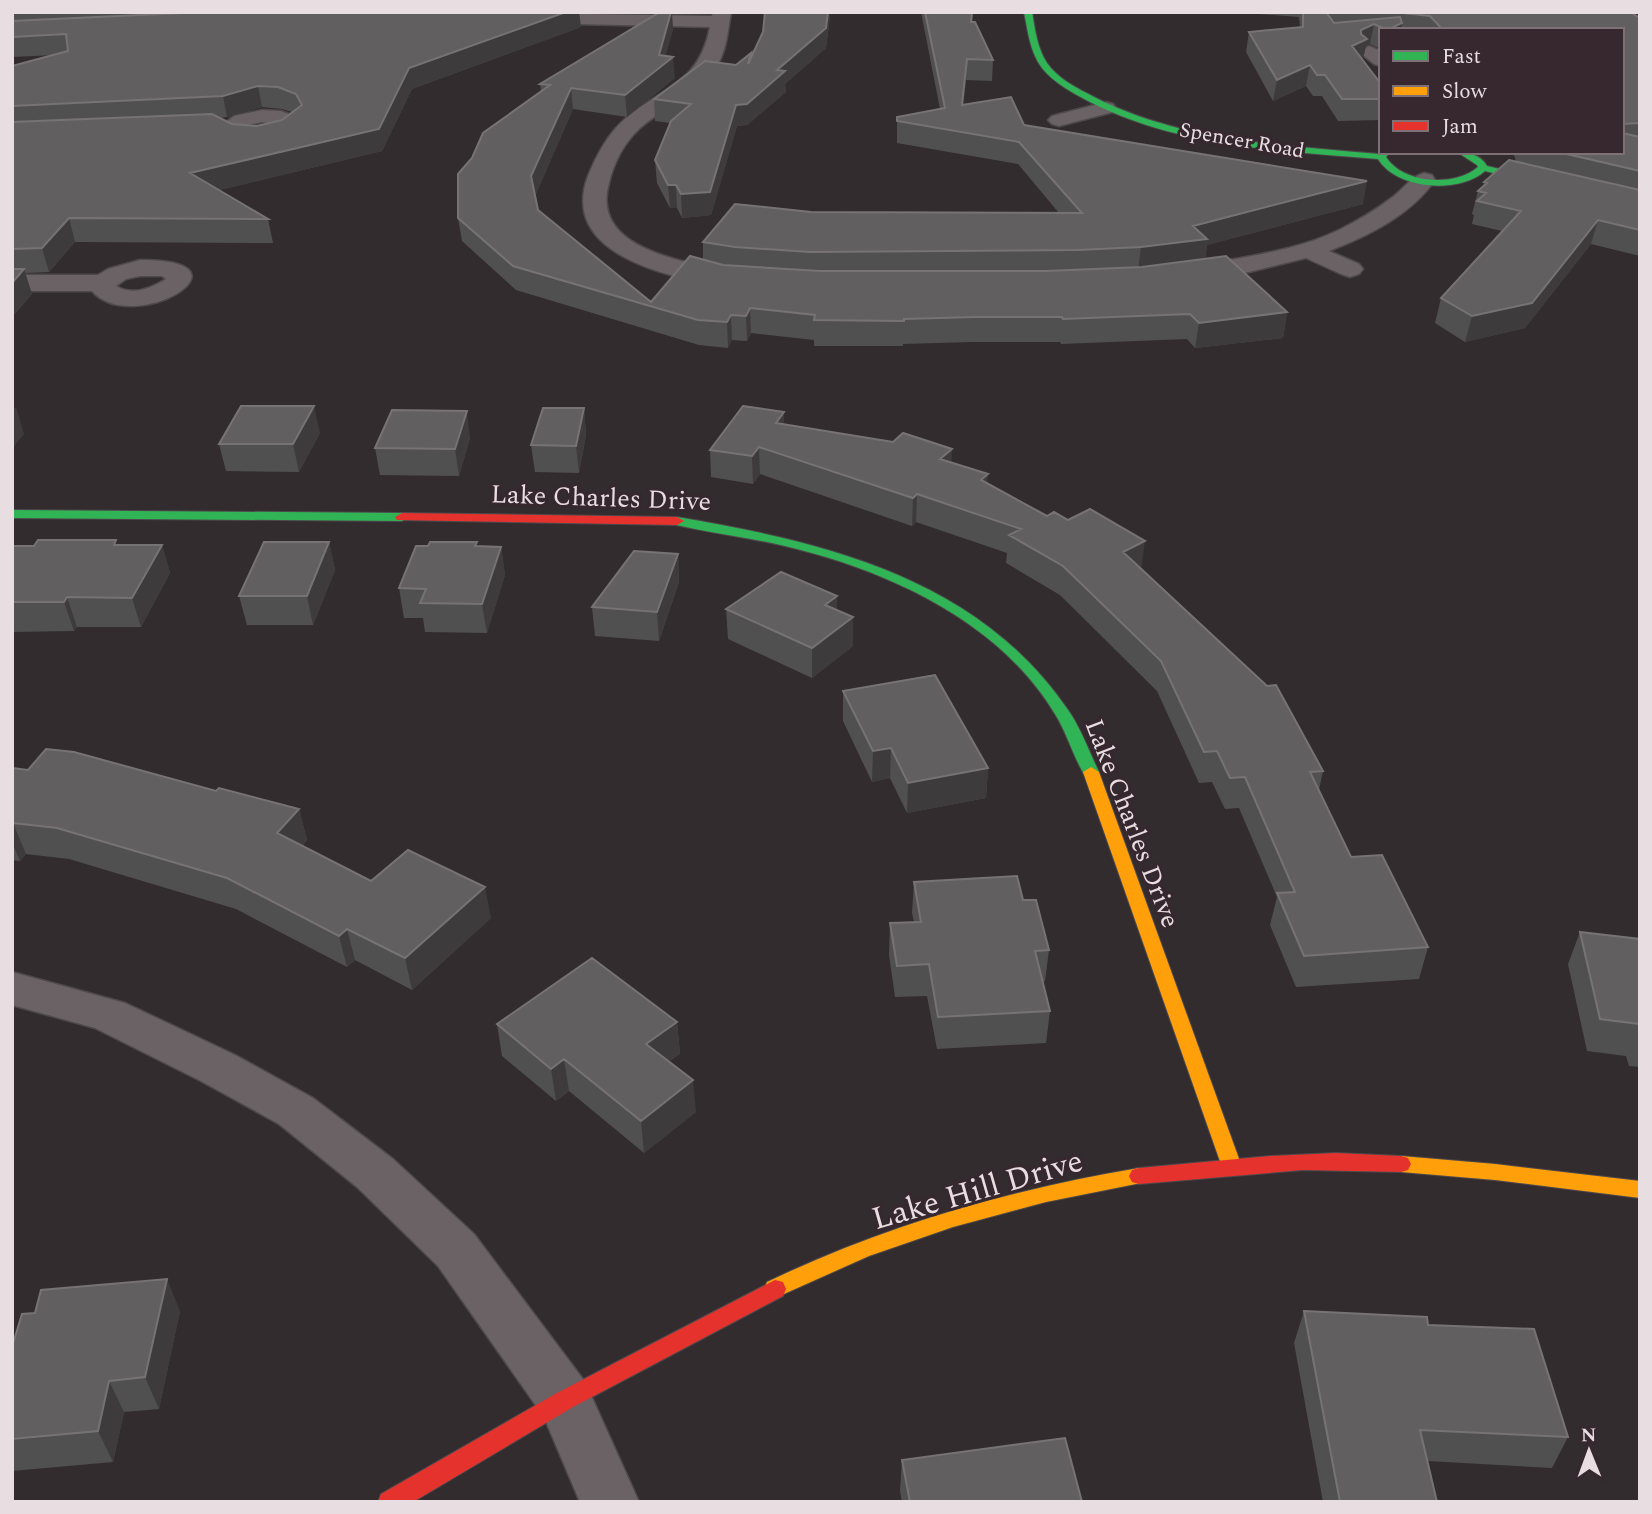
<svg xmlns="http://www.w3.org/2000/svg" width="1652" height="1514" viewBox="0 0 1652 1514" font-family="Spectral,serif">
	<rect width="100%" height="100%" fill="#322c2f"/>
	<g fill="none" stroke-linecap="round" stroke-linejoin="round">
		<!-- street casing -->
		<g stroke="#4e494c" stroke-width="3">
			<path id="street" d="M713,12H731C728,29 727,48 718,64C700,94 665,106 640,128C624,143 614,162 609,183C589,253 693,262 739,274L743,279L739,284L730,287C674,279 558,256 588,176C595,159 603,143 615,129C652,88 698,91 710,27L530,23L521,18L530,13L712,16Z
				M1369,46L1381,51V66L1374,64L1359,52Z
				M1106,102L1113,104L1116,108L1113,112L1059,126L1052,124L1048,120L1052,116Z
				M262,110L281,111L299,118L303,126C286,149 233,154 216,130L234,116ZM262,122L280,125L260,132L241,130L248,125Z
				M1424,173L1432,175L1435,180C1411,215 1368,236 1329,251L1359,264L1363,269L1359,274L1350,277L1341,274L1306,258L1249,272L1185,284L1176,281L1172,276L1176,271C1231,257 1287,255 1339,230C1357,221 1374,211 1390,199C1402,191 1410,177 1424,173Z
				M140,260C263,260 133,338 92,291H12V275H98L108,269ZM140,276H162L166,279C152,288 132,296 116,286L126,279Z
				M12,972L125,1003L235,1055L313,1098L393,1159L474,1234L585,1382L639,1502H580L544,1417L438,1266L357,1187L279,1124L201,1081L95,1028L12,1005Z"/>
		</g>
		<!-- fast casing -->
		<g stroke="#4e494c" stroke-width="2">
			<path id="fast" d="M1024,12H1032C1035,29 1037,48 1047,63C1058,79 1077,88 1094,97C1182,142 1282,145 1379,154L1390,152L1386,157C1403,184 1455,187 1478,167L1477,165L1457,152C1468,152 1481,155 1487,166L1640,202V208L1485,171C1459,194 1397,190 1378,159C1281,151 1179,147 1090,102C1073,93 1054,83 1042,68C1030,52 1028,32 1024,12Z
				M12,510L402,513L409,517L402,521L12,518Z
				M677,517C825,542 978,578 1068,710C1081,728 1089,752 1099,772L1091,777L1085,776C1073,756 1067,733 1055,714C1001,624 895,574 797,549C756,538 714,534 672,524V518Z"/>
		</g>
		<!-- slow casing -->
		<g stroke="#4e494c" stroke-width="2">
			<path id="slow" d="M1091,767L1099,772L1242,1167L1239,1173L1232,1175L1225,1173L1222,1167L1083,772Z
				M1401,1156L1495,1164L1640,1181V1198L1495,1180L1401,1172L1394,1170L1391,1164L1394,1158Z
				M1139,1168L1146,1170L1149,1176L1146,1182L1046,1202L953,1227L869,1256L775,1298L767,1296L764,1289L767,1282C886,1225 1009,1190 1139,1168Z"/>
		</g>
		<!-- jam casing -->
		<g stroke="#4e494c" stroke-width="2">
			<path id="jam" d="M402,513L677,517L684,521L677,525L397,520L395,517Z
				M1336,1153L1401,1156L1408,1158L1411,1164L1408,1170L1401,1172L1303,1170L1139,1184L1132,1182L1129,1176L1132,1170L1139,1168L1270,1156Z
				M775,1280L783,1282L786,1289L783,1296L573,1407L413,1502H378L381,1494L557,1393Z"/>
		</g>
		<!-- street -->
		<use href="#street" fill="#6b6265" fill-rule="evenodd"/>
		<!-- fast -->
		<use href="#fast" fill="#30b455" fill-rule="evenodd"/>
		<!-- slow -->
		<use href="#slow" fill="#ff9f0a" fill-rule="evenodd"/>
		<!-- jam -->
		<use href="#jam" fill="#e5322d" fill-rule="evenodd"/>
	</g>
	<!-- wall -->
	<path fill="#515050" fill-rule="evenodd" d="M12,12H579L581,27L412,89L382,151L219,190L268,219L273,243L75,242L49,272L25,273L32,294L12,317V66L55,55L12,57ZM262,107L282,109L292,112L282,120L257,126L232,124L220,118L227,117Z
		M921,12H973L972,22L993,60L992,81L966,80L963,105L1024,125L1363,204L1207,245L1205,259L1287,312L1283,338L1195,348L1187,339L1061,344L1060,342H972L903,344V346H814V340L751,333L747,341L732,340L728,348L699,345L516,290L462,241L458,218L472,158L541,91L540,84L673,29L665,56L675,78L627,117L573,109L535,196L538,210L651,302L703,260V242L811,212L1059,213L1018,164L897,143V117L940,109Z
		M1231,12H1630L1640,18V256L1591,244L1525,328L1465,342L1435,323L1441,298L1502,231L1472,224L1474,215L1472,214L1478,191L1483,186L1484,182L1516,161L1513,152H1622V30H1381V49L1370,44L1366,46L1363,59H1362L1381,84V120L1338,121L1322,96H1313L1306,86L1273,101L1246,52L1249,32L1300,27L1299,17Z
		M830,16L826,48L785,84L786,92L747,125L737,126L711,215L682,218L677,208H670L657,183L655,160L670,123L655,121L654,99L736,65Z
		M584,408L586,435L579,473L535,472L531,445Z
		M784,425L952,463L1141,569L1323,771L1319,790L1351,857L1428,947L1419,979L1296,987L1270,925L1277,897L1239,808L1225,809L1212,782L1199,783L1157,691L1060,595L1006,563L1007,553L916,522L912,526L760,474L753,484L711,477L710,450Z
		M320,433L299,472L226,471L219,444Z
		M470,438L459,476L380,475L375,448Z
		M329,542L335,570L313,625H247L239,596Z
		M477,542V546L501,547L505,575L487,633L425,632L423,618H404L399,588L428,546Z
		M162,545L170,573L141,627H77L74,631L12,632V546Z
		M678,554L679,582L659,641L595,636L592,607Z
		M726,609L837,610L853,646L812,678L728,639Z
		M843,691L988,768L986,798L907,813L890,778L872,782L843,721Z
		M12,768L216,791L299,809L307,840L302,846L371,881L491,918L412,990L355,960L347,967L236,909L69,859L26,854L20,861L12,860Z
		M914,882L1023,900L1049,950L1045,981L1043,982L1050,1011L1046,1043L937,1049L927,996L895,997L889,955L890,923L914,922L912,913Z
		M1580,932L1640,939V1067L1629,1066L1626,1056L1587,1051L1568,964Z
		M677,1022L680,1054L669,1061L696,1112L644,1153L569,1091L556,1101L502,1056L497,1024Z
		M180,1311L159,1409L124,1412L113,1462L12,1471V1347Z
		M1304,1311L1428,1325L1568,1437L1552,1468L1428,1461L1437,1502H1323L1294,1343Z
		M902,1460L1082,1502H902L900,1491Z"/>
	<!-- shaded-wall -->
	<path fill="#3e3b3c" d="M566,12H579L581,27L412,89L382,151L195,196L190,173L409,68Z
		M671,12H672L673,29L663,66L673,57L675,78L627,117L625,95L659,55Z
		M828,12H830V16L826,48L785,84L786,92L747,125L737,126L711,215L682,218L681,194L736,105L777,70Z
		M1402,23L1401,30H1387Z
		M1374,24L1370,44L1366,46L1363,59L1348,66L1352,46L1361,30Z
		M967,59L966,80L961,127L962,105Z
		M1310,65L1306,86L1273,101L1277,80Z
		M258,86L262,107L227,117L223,96Z
		M571,88L573,109L534,199L531,176Z
		M1367,181L1363,204L1207,245L1204,263L1138,271L1141,247L1193,226Z
		M668,185H676L677,208H670Z
		M69,218L75,242L49,272L42,248Z
		M1598,220L1591,244L1525,328L1465,342L1472,316Z
		M24,269L32,294L12,317V283Z
		M750,308L751,333L747,341L746,316Z
		M1287,312L1283,338L1195,348L1199,323Z
		M731,315L732,340L728,348L727,322Z
		M314,406L320,433L299,472L293,444Z
		M16,407L24,434L12,449V411Z
		M584,408L586,435L579,473L576,446Z
		M467,411L470,438L459,476L455,449Z
		M784,412V439L776,423Z
		M759,447L760,474L753,484L752,456Z
		M952,449L951,476L940,459Z
		M988,474L986,502L981,480Z
		M917,494L916,522L912,526L913,498Z
		M1145,541L1141,570L1123,552Z
		M329,542L335,570L313,625L307,596Z
		M162,545L170,573L141,627L132,598Z
		M501,547L505,575L487,633L482,604Z
		M678,554L679,582L659,641L657,612Z
		M837,596V625L825,605Z
		M67,597L77,627L74,631L64,602Z
		M853,617V646L812,678V648Z
		M891,748L890,778L872,782L873,751Z
		M988,768L986,798L907,813L908,783Z
		M299,809L307,840L285,864L277,833Z
		M13,823L26,854L20,861L12,842V825Z
		M485,887L491,918L412,990L405,958Z
		M347,929L355,960L347,967L339,936Z
		M677,1022L680,1054L650,1076L646,1044Z
		M564,1059L569,1091L556,1101L551,1069Z
		M693,1080L696,1112L644,1153L641,1121Z
		M167,1279L180,1311L159,1409L145,1377Z
		M109,1381L124,1412L113,1462L98,1431Z"/>
	<!-- building -->
	<path fill="#625f60" stroke="#777374" stroke-width="2" d="M205,12H566L409,68L379,129L190,173L268,219L69,218L42,248L12,249V122L212,114L232,124L257,126L282,120L302,105L296,94L278,87L258,86L223,96L12,106V66L68,51L66,34L12,37V21Z
		M660,12H671L659,55L673,57L625,95L571,88L531,176L538,210L651,302L690,256L723,265L820,271H1046L1142,267L1226,256L1287,312L1199,323L1190,314L1063,319L1062,317H974L904,319V321L814,320L815,315L750,308L746,316L731,315L727,322L698,320L513,266L458,218V174L472,158L483,133L550,85L540,84Z
		M765,12H828L826,28L777,70L785,71L747,104L736,105L710,192L681,194L676,185H668L655,160L671,121L691,104L654,99L705,61L736,65L751,53L748,64L763,32Z
		M925,12H972L971,22H975L993,60L967,59L962,105L1011,97L1024,125L1367,181L1193,226L1207,239L1141,247L1078,250L810,252L735,247L703,242L735,204L811,212L1082,213L1019,142L897,121V117L945,108Z
		M1303,12H1326L1334,23L1400,17L1402,23L1387,30L1374,24L1361,30V34L1367,39L1352,46L1381,84V99H1342L1325,75H1317L1310,65L1277,80L1249,32L1303,27Z
		M1394,12H1630L1640,18V123L1622,124V30H1443L1430,16Z
		M1622,133L1640,137V171L1558,152H1622Z
		M1509,160L1640,190V230L1598,220L1532,303L1472,316L1441,298L1521,211L1477,201L1486,193L1478,191L1487,183L1484,182Z
		M12,269H24L12,283Z
		M241,406H314L293,444H219Z
		M743,406L784,412L776,423L893,442L903,433L952,449L940,459L988,474L981,480L1047,516L1054,512L1068,520L1090,509L1145,541L1123,552L1267,686L1276,685L1323,771L1310,772L1351,857L1382,855L1428,947L1304,956L1277,893L1295,892L1245,777L1230,778L1217,751L1204,752L1161,661L1063,566L1009,535L1021,529L917,494L913,498L759,447L752,456L710,450Z
		M543,408H584L576,446L531,445Z
		M392,410L467,411L455,449L375,448Z
		M38,540H116L114,545H162L132,598L67,597L64,602H12V546H34Z
		M264,542H329L307,596H239Z
		M430,542H477L475,546L501,547L482,604L420,603L426,589L399,588L416,546H428Z
		M634,551L678,554L657,612L592,607Z
		M781,572L837,596L825,605L853,617L812,648L726,609Z
		M935,675L988,768L908,783L891,748L873,751L843,691Z
		M46,749L74,752L216,791L219,788L299,809L277,833L371,881L408,850L485,887L405,958L347,929L339,936L227,878L57,828L13,823L12,825V768L28,770Z
		M1017,876L1023,900H1036L1049,950L1035,951L1050,1011L938,1017L929,964L897,966L890,923L921,922L914,882Z
		M1580,932L1640,939V1024L1600,1019Z
		M592,958L677,1022L646,1044L693,1080L641,1121L564,1059L551,1069L497,1024Z
		M167,1279L145,1377L109,1381L98,1431L12,1439V1347L22,1314L35,1313L41,1290Z
		M1304,1311L1427,1317L1428,1325L1534,1329L1568,1437L1420,1430L1437,1502H1340Z
		M1065,1438L1082,1502H910L902,1460Z"/>
	<g text-anchor="middle" stroke-width="6" stroke-linejoin="round" paint-order="stroke">
		<!-- far-street labels -->
		<g font-size="21" fill="#e8dee2" stroke="#36282e">
			<text transform="translate(1242 140) rotate(10)" y="7">Spencer Road</text>
		</g>
		<!-- street labels -->
		<g font-size="26" fill="#e8dee2" stroke="#36282e">
			<text transform="translate(601 497) rotate(2)" y="9">Lake Charles Drive</text>
			<text transform="translate(1133 823) rotate(69)" y="9">Lake Charles Drive</text>
		</g>
		<!-- near-street labels -->
		<g font-size="32" fill="#e8dee2" stroke="#36282e">
			<text transform="translate(977 1189) rotate(-16)" y="11">Lake Hill Drive</text>
		</g>
	</g>
	<!-- border -->
	<rect width="1652" height="1514" fill="none" stroke="#e8dee2" stroke-width="28"/>
	<!-- legend -->
	<rect x="1379" y="28" width="245" height="126" fill="#36282e" stroke="#7d7176" stroke-width="2"/>
	<rect x="1393" y="51" width="35" height="10" fill="#30b455" stroke="#7d7176" stroke-width="2"/>
	<text x="1442" y="63" font-size="21" fill="#e8dee2">Fast</text>
	<rect x="1393" y="86" width="35" height="10" fill="#ff9f0a" stroke="#7d7176" stroke-width="2"/>
	<text x="1442" y="98" font-size="21" fill="#e8dee2">Slow</text>
	<rect x="1393" y="121" width="35" height="10" fill="#e5322d" stroke="#7d7176" stroke-width="2"/>
	<text x="1442" y="133" font-size="21" fill="#e8dee2">Jam</text>
	<!-- north arrow -->
	<g transform="translate(1589 1451) rotate(359)" stroke="#36282e" stroke-width="5" paint-order="stroke">
	<path d="M0-5L12 26L0 18L-12 26Z" fill="#e8dee2"/>
	<text y="-10" font-size="19" font-weight="bold" text-anchor="middle" fill="#e8dee2">N</text>
	</g>
</svg>
